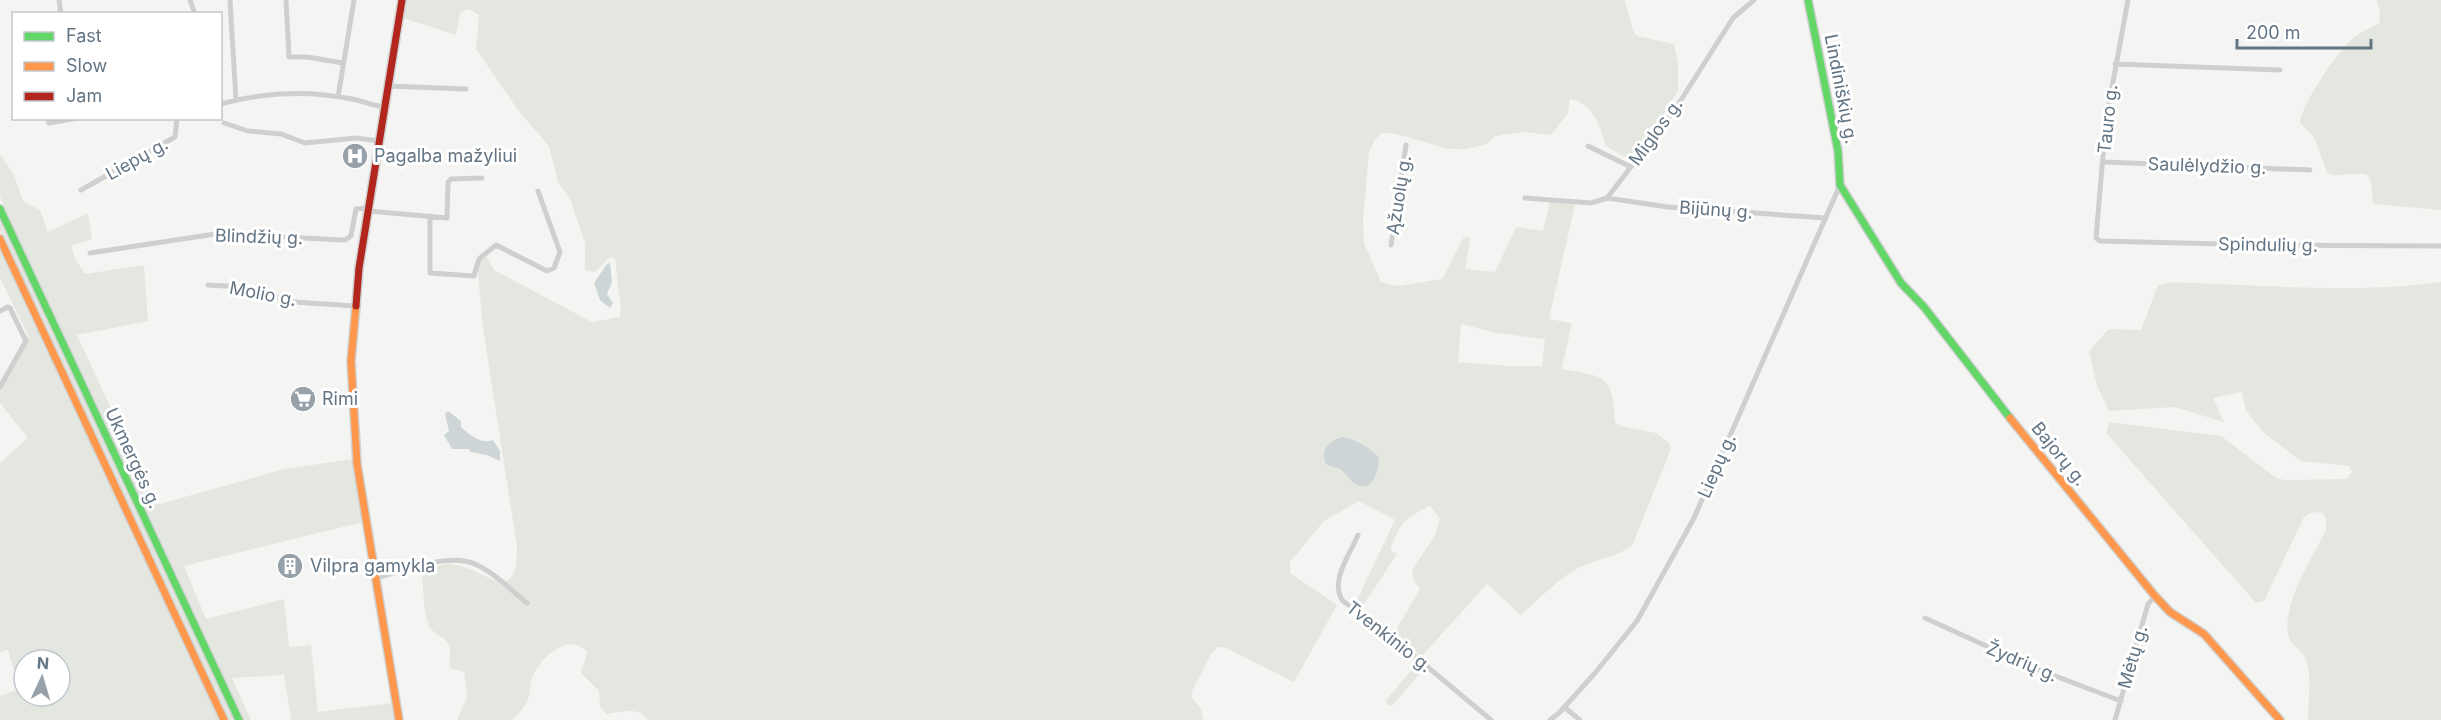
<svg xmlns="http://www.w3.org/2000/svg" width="2441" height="720" viewBox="0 0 2441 720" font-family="Inter,sans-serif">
	<rect width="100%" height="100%" fill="#f4f4f2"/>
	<!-- green -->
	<path fill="#e4e7e0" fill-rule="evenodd" d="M406,0H1625L1633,31L1637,36L1674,44L1678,65V91L1634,160L1628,159L1606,146C1600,126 1593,103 1570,99L1568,113L1551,135L1523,132L1501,135L1494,137L1487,144L1466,149H1449L1393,133H1383L1375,139L1369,152L1363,219L1364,243L1381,282L1397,286L1442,279L1464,237L1470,238L1465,269L1495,272L1516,227L1543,231L1550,202L1575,204L1549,319L1572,323L1562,369C1606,377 1613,375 1615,422L1620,426L1656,433L1669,443L1671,449L1632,546C1615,558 1594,559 1576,569C1556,581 1538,600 1521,615L1487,584L1421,657L1397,635L1396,630L1420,589L1413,579L1412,571L1436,533L1440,519L1430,506C1402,519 1401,523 1390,550L1397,554L1360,610L1356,605L1357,600L1395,520L1359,501L1324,521L1290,562V573L1337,605L1294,682L1224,647H1218L1211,654L1192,691V698L1201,709L1203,720H648C639,706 621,712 607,714L600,707L599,691L581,673C581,665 587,660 587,652C569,631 542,657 533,675C529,684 531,694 527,702C523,709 518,714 512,720H457L467,697L464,672L450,668C448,660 452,652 449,645C445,637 436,635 431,629C423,616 424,592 422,577C463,531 517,630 517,547L483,328L478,274L479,261L487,257L494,270L592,322L620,317L621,310L615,258H609L595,272L585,270V243L570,199L558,182L549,146L518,110L476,49L479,15L469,9L460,13L456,35L403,18ZM1461,324L1497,333L1545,339L1542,366H1510L1458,362ZM1349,438L1376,454L1349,477L1336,468Z
		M2377,0H2441V210L2373,204L2371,182L2367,175C2353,171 2337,179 2327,173L2314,137L2300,123C2301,105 2337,52 2351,40C2359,33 2370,28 2379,23L2380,13Z
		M0,154L14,175L23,201L40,210L48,232L88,213L92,239L71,246L76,260L85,274L144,265L148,321L77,335L156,505L284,469L353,459L363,522L184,566L206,619L284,599L289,647L311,645L318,712L392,703L395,720H291L284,675L232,678L251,720H244L0,197Z
		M0,217L235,720H228L0,231Z
		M0,251L16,285L219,720H0V696L19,689L8,650L0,652V463L28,438L0,403V382L28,335L0,278ZM24,660H60V696H24Z
		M2173,282C2258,285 2357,294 2441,282V720H2308C2308,704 2312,673 2306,660C2302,649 2290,646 2288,634C2283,601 2312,559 2326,530V518L2322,513L2312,512L2304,517L2264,601L2256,603L2106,433L2109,422L2221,436L2276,478L2285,480L2347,479L2352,472L2349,466L2301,461L2264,433L2246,411L2242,392L2213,398L2224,422L2174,407L2109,411L2097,386L2089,351L2109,329L2141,330L2158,285Z
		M1416,665L1421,666L1423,670L1393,705H1388L1385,701Z"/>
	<!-- water -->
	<path fill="#cdd5d7" d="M610,263L612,282L607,294L613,303L610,308L600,300L594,283L607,264Z
		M448,411L461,421V427C470,435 481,445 493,440L500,451V461L487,455L471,452L469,449H452L444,435L449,431L445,414Z
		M1343,437C1355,439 1371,448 1379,458C1379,471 1372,495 1354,483C1349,479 1346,473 1339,469C1335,467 1330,467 1326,464C1320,449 1329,441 1343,437Z"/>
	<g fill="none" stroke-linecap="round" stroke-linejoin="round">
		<!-- fast casing -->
		<g stroke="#d0d2d2" stroke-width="10">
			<path id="fast" d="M1808,0L1838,151L1840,185L1901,283L1924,307L2010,418
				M0,209L239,720"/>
		</g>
		<!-- slow casing -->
		<g stroke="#d0d2d2" stroke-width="10">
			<path id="slow" d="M0,239L224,720
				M356,306L351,361L357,464L399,720
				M2010,418L2155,596L2170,612L2204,634L2280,720"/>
		</g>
		<!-- jam casing -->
		<g stroke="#d0d2d2" stroke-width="10">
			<path id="jam" d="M356,306L359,268L402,0"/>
		</g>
		<!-- street -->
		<path stroke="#cecfcf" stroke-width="5" d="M59,0L61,14
			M190,0L195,14
			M230,0L236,100
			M286,0L289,57H307L343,63
			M2128,0L2106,120L2096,238L2100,241L2262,245L2441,246
			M2115,64L2280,70
			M387,86L466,89
			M338,97L354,0
			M220,104C264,92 308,90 352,99C363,101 373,106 384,107
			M48,118L49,123L77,118
			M224,123L248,131L281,134L305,143L356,138L379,141
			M1588,146L1631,167
			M2104,162L2310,170
			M81,190L175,137L177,118
			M1525,198L1591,203L1607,198L1674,111L1733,18L1754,0
			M1607,198L1668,207L1825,218
			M368,211L447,218L448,182L451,179L482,178
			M430,216V273L474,276L479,259L496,245L547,271L554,268L560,252L538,191
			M1391,245L1406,145
			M90,253L215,234L345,240L351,236L356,209L369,208
			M208,285L242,287L294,302L355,306
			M0,311L8,307L10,308L26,341L0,387
			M1358,535C1350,554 1329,582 1343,601L1388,634L1491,720
			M376,578C402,571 450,552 475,564C495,573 511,590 527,603
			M1925,618L2037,669L2121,701
			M1564,707L1580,720
			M1550,720L1559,713L1595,673L1637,621L1694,518L1840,185
			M2115,720L2148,604L2155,596"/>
		<!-- fast -->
		<use href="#fast" stroke="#63d668" stroke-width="7"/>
		<!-- slow -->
		<use href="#slow" stroke="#ff974d" stroke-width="7"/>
		<!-- jam -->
		<use href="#jam" stroke="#b3261e" stroke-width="7"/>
	</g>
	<!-- icons -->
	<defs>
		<g id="hospital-disc" transform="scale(1.35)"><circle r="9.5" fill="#96a1aa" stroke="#fff"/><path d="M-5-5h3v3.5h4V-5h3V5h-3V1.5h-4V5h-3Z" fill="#fff"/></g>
		<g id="supermarket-disc" transform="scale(1.35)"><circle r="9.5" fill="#96a1aa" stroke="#fff"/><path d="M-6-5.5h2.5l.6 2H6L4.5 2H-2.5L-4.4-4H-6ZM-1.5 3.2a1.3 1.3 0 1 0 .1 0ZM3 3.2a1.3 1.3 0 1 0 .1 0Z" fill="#fff"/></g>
		<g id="building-disc" transform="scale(1.35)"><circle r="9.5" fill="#96a1aa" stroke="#fff"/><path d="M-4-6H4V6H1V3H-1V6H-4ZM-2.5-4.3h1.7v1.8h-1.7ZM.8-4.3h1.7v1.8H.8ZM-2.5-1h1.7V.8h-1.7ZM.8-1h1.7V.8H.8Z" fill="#fff"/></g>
	</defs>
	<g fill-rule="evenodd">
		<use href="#hospital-disc" x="355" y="156"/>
		<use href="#supermarket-disc" x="303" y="399"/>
		<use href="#building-disc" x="290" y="566"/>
	</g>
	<g text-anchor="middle" stroke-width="6" stroke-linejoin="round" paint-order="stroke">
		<!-- street labels -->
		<g font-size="18" fill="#637584" stroke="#fff">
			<text transform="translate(1841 89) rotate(79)" y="6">Lindiniškių g.</text>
			<text transform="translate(2108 119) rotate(-84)" y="6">Tauro g.</text>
			<text transform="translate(1656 132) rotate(-54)" y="6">Miglos g.</text>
			<text transform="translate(137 159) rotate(-29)" y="6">Liepų g.</text>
			<text transform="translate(2207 166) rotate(2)" y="6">Saulėlydžio g.</text>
			<text transform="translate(1399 195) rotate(-81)" y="6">Ąžuolų g.</text>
			<text transform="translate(1716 210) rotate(4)" y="6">Bijūnų g.</text>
			<text transform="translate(259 237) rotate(2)" y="6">Blindžių g.</text>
			<text transform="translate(2268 245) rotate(1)" y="6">Spindulių g.</text>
			<text transform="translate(263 294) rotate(11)" y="6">Molio g.</text>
			<text transform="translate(2059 454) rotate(51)" y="6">Bajorų g.</text>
			<text transform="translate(133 458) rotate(65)" y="6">Ukmergės g.</text>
			<text transform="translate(1717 466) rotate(-66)" y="6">Liepų g.</text>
			<text transform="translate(1389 637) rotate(38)" y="6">Tvenkinio g.</text>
			<text transform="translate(2133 657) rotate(-74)" y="6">Mėtų g.</text>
			<text transform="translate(2022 662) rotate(23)" y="6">Žydrių g.</text>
		</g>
		<!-- poi labels -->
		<g font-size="18" fill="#637584" stroke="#fff" text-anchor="start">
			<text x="374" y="162">Pagalba mažyliui</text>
			<text x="322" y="405">Rimi</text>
			<text x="310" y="572">Vilpra gamykla</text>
		</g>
	</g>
	<!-- legend -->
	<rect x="12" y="12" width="210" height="108" fill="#ffffff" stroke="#c1c8ce" stroke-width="1.5"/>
	<rect x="24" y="32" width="30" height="9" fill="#63d668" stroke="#c1c8ce" stroke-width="1.5"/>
	<text x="66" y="42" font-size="18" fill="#637584">Fast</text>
	<rect x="24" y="62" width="30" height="9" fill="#ff974d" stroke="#c1c8ce" stroke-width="1.5"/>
	<text x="66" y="72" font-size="18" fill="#637584">Slow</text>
	<rect x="24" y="92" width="30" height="9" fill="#b3261e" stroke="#c1c8ce" stroke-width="1.5"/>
	<text x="66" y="102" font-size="18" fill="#637584">Jam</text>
	<!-- north arrow -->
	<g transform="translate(42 678) rotate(4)"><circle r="28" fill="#ffffff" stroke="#c1c8ce" stroke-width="1.5"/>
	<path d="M0-4.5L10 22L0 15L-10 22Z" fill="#96a1aa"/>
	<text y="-9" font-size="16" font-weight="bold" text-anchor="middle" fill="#637584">N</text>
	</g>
	<!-- scale -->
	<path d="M2237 39v9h134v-9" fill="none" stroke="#637584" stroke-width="3"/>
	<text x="2246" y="39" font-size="18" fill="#637584" stroke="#ffffff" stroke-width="4.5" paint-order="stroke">200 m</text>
</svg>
